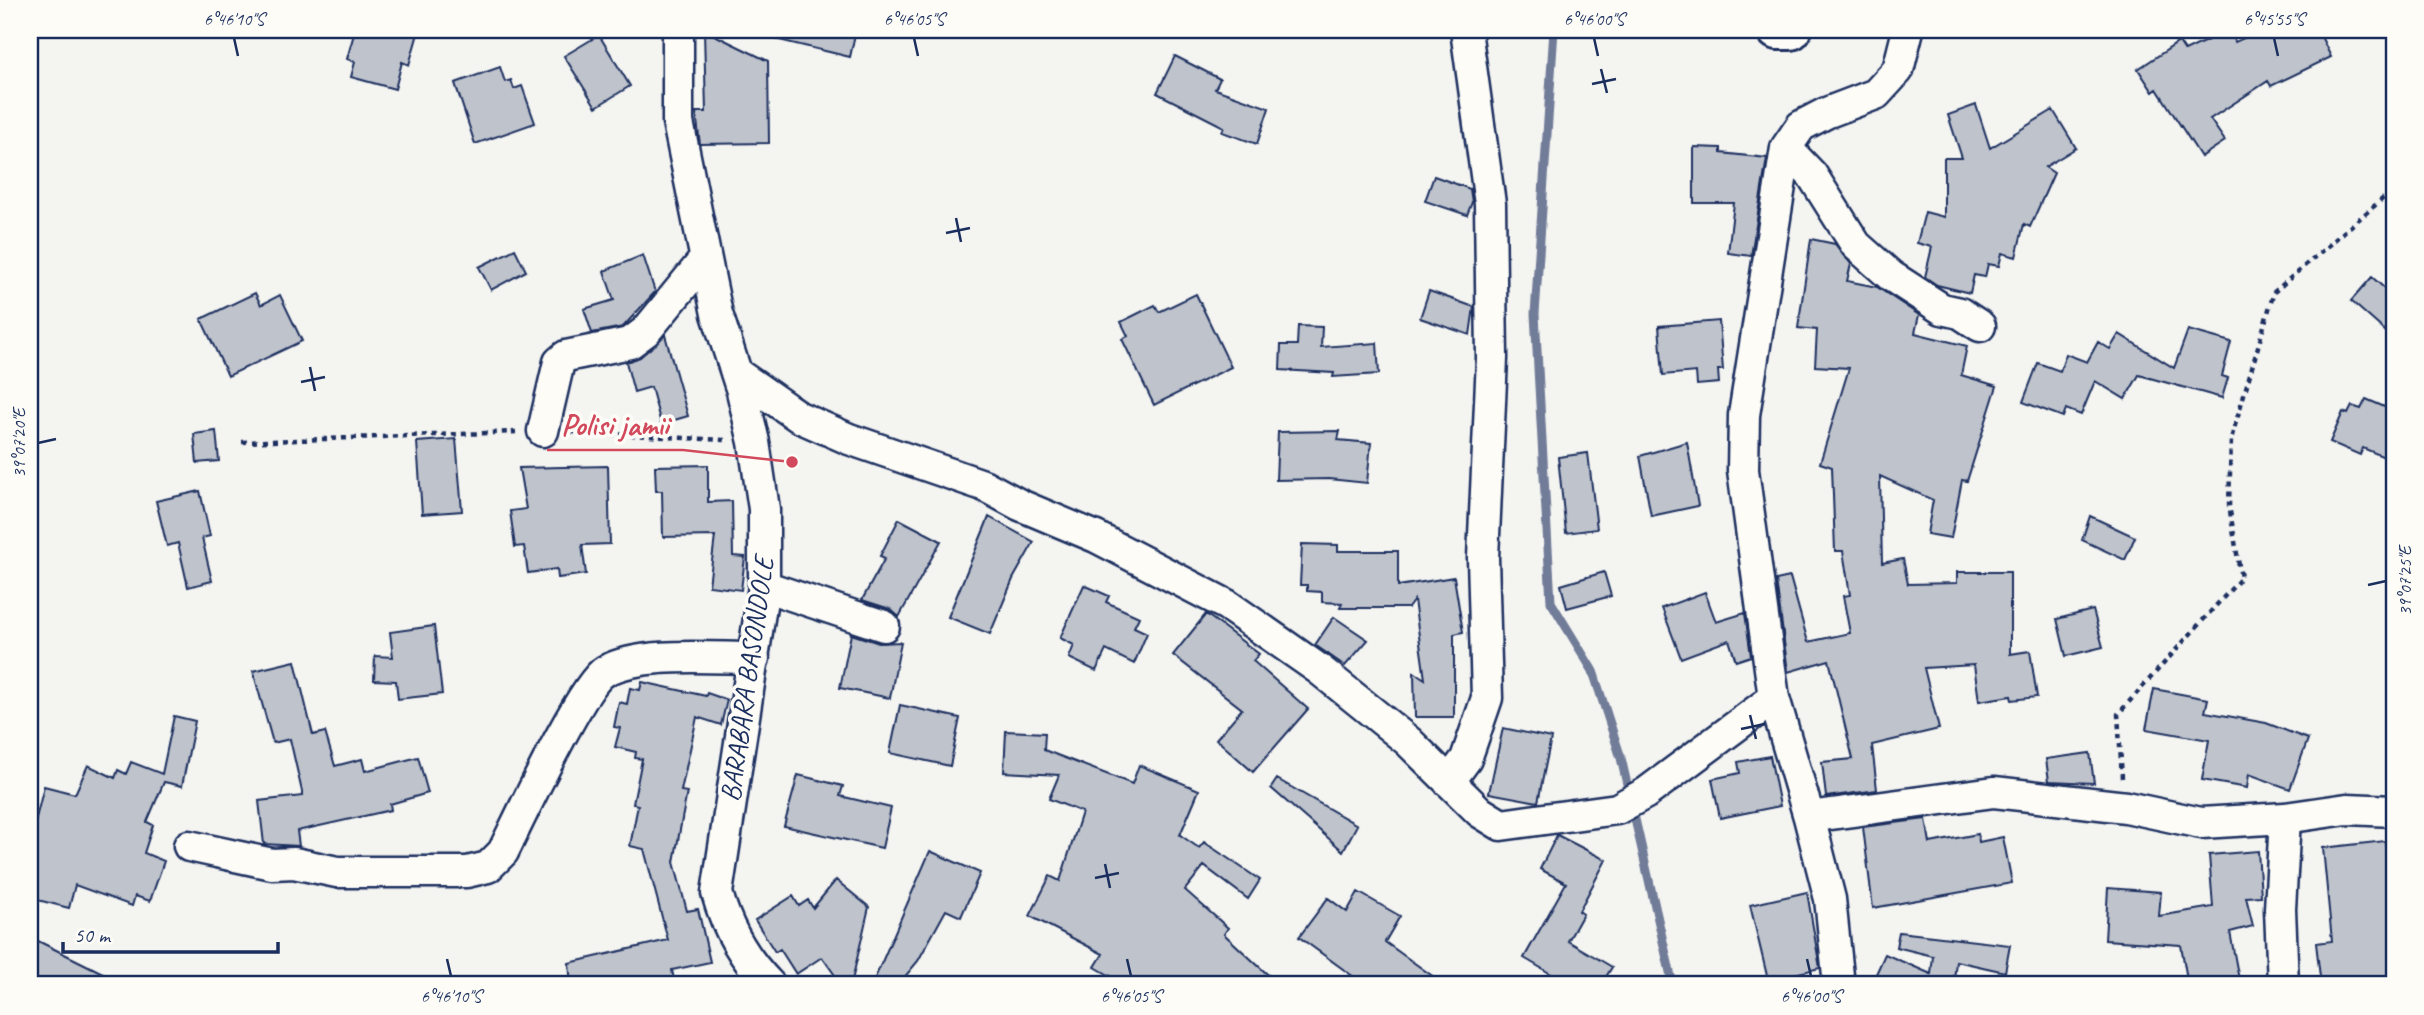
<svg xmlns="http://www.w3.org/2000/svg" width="2424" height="1015" viewBox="0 0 2424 1015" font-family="Caveat,sans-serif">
	<rect width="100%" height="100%" fill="#f4f4f1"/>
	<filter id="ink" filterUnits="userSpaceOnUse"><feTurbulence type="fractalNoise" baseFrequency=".0143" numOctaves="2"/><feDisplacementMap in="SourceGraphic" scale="14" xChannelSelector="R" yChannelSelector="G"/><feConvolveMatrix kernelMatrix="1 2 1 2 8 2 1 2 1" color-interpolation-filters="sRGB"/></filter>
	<g filter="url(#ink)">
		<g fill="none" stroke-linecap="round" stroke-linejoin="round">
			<!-- stream -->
			<path stroke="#717c98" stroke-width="9" d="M1554,30L1535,314L1551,602L1593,671L1621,758L1673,985"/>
		</g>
		<!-- building -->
		<path fill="#bfc3cc" stroke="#1b2f5e" stroke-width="2" d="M355,30H419L409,65L402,62L395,89L351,77L355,62L347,59Z
			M704,30L768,61L769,143L700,144L696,112H706Z
			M776,30H856L850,57L775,39Z
			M2229,30L2235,42L2262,30H2318L2331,57L2271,86L2268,81L2210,119L2225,141L2201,157L2157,89L2153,92L2138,69L2179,42L2185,51Z
			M599,35L630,86L596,107L564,56Z
			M1175,56L1220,79L1215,89L1269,108L1257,144L1222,132L1224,127L1157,93Z
			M500,67L505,82L511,80L514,89L522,86L535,123L475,144L455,83Z
			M1976,105L1990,148L2053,110L2076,148L2045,167L2054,173L2030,227L2024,224L2016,257L2002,253L1999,266L1988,264L1985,277L1974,275L1970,293L1937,285L1925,277L1932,247L1917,243L1925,212L1944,217V158H1962L1948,115Z
			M1694,147L1721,148V153L1767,158L1751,256L1728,253L1734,203H1694Z
			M1434,176L1470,189L1472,202L1467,215L1425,201Z
			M1811,239L1835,244L1851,264L1847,281L1877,287L1919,315L1915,333L1967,346L1961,375L1997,386L1967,481L1962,480L1951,538L1927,534L1933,500L1880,476L1882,563L1903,559L1908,584L1957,583V572H2010V654L2030,651L2037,697L2012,700L2011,696L1979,701L1974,665L1924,668L1939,729L1872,745L1877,790L1826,797L1822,762L1853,759L1829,660L1788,672L1776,580L1790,577L1808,642L1850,633L1843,596L1850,595L1843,551H1835L1832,467L1820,463L1849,368L1815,366L1817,330L1798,328Z
			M515,249L526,271L491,290L479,267Z
			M643,255L655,292L623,327L592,333L584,309L614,300L604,271Z
			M2372,277L2394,297V339L2351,301Z
			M1429,291L1474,307L1470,335L1420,318Z
			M255,293L261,305L280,295L302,341L228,376L201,319Z
			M1196,294L1231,367L1154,405L1122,339L1128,336L1121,322L1155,305L1159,312Z
			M1719,321L1723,370H1718L1719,383L1697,385L1696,372L1663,375L1659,326Z
			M1298,326L1322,327L1321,347L1377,343L1379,374L1333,377L1334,373L1280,370L1281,345H1297Z
			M2188,330L2231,342L2222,376L2228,378L2222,398L2139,375L2125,399L2095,381L2081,415L2066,409L2063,417L2023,402L2038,363L2060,371L2066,354L2087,362L2098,342L2110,349L2119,334L2174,368Z
			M665,335L688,416L661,424L651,387L634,392L626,362L640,357Z
			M2366,399L2394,411V461L2363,448L2360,455L2330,442L2343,412L2348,414L2352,406L2361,409Z
			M216,431L219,461L197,463L194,434Z
			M1340,431L1338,440L1371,443L1367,483L1329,479L1276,480L1278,432Z
			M456,439L462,511L422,514L417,442Z
			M1687,442L1698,506L1651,516L1640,456Z
			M1588,453L1597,529L1566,533L1558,457Z
			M708,465V502L732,501L733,556L745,557L741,590L709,586L715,536L663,537L662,491H656L655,466Z
			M608,466L610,544L582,545L586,574L558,578L557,569L528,573L524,546L515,547L510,511L526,509L519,468Z
			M200,491L210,536L202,538L212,581L188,587L178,543L167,546L156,501Z
			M2090,516L2135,537L2125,560L2082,540Z
			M989,517L1034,542L1013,579L990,634L948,617Z
			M899,519L941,541L899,617L890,609L862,600L885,558L880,556Z
			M1302,544L1338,545V551H1398V586L1454,577L1463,632L1454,634V717H1415L1414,672L1425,679L1414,600L1408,608H1340L1342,603L1322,602V592L1307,591V585H1300Z
			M1604,572L1611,596L1567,608L1561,585Z
			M1084,585L1109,596L1106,602L1139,617L1134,627L1147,633L1134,664L1106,650L1096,671L1069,658L1074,645L1060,638Z
			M1705,592L1716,622L1745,613L1751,656L1736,661L1729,640L1681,658L1662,608Z
			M2093,610L2103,647L2066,656L2057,619Z
			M1206,614L1259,654L1253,661L1308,709L1253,772L1216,739L1242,709L1173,655Z
			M1334,617L1368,640L1345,666L1315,645Z
			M434,626L442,694L398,699L396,681L374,680L375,656L393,657L390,632Z
			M851,634L879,643L901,642L890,698L840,688Z
			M295,661L313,735L325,732L335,766L362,759L365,771L418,757L428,793L390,804L391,810L297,831L299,846L264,844L259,801L303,796L290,739L273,743L253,671Z
			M642,682L706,696L707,693L727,700L721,725L697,717L681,791L687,792L674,862L687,911L698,909L710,962L672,970L674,980L652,985H571L569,963L668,940L644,849L630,846L638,805L633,804L642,759L635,758L636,752L615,747L620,728L614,727L619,702L627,704L630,688L640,690Z
			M2154,689L2208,699L2205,712L2266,723L2308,739L2290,789L2249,774L2247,788L2202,780L2209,740L2146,729Z
			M900,705L960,718L950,766L890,753Z
			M174,716L195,721L182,786L164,782L147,822L153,825L144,853L164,861L150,901L135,896L132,906L75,885L69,908L30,898V843L44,786L75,794L88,765L115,778L118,770L126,774L131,762L162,774Z
			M1503,728L1551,738L1538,802L1489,793Z
			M1006,731L1045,733L1044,750L1132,784L1139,765L1199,790L1180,835L1199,848L1204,842L1260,880L1248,899L1204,866L1185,890L1228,928L1224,934L1279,985H1126L1095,967L1103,954L1030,916L1050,876L1060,881L1082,812L1049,799L1059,775L1004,772Z
			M2090,753L2094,783L2049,781L2046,759Z
			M1770,756L1780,806L1720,818L1712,779L1740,773L1738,762Z
			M798,775L843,786L840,796L891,808L882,848L784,826Z
			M1277,779L1357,825L1343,851L1271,788Z
			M1926,819L1930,843L1978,834L1979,842L2003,837L2012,883L1873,908L1863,827Z
			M1557,835L1606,860L1579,911L1583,914L1568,941L1612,967L1601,985H1570L1524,958L1566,883L1540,869Z
			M2385,841L2394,929V985H2321L2316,943L2332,941L2323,848Z
			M930,851L980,873L961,917L946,910L918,961L898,985H872Z
			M2258,851L2261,896L2246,897L2253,926L2230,932L2240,985H2188L2181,945L2105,940L2108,888L2161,892L2159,916L2213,907L2209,855Z
			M836,880L869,907L851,985H842L822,957L796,974L780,949L775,952L755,920L793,896L799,906L808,900L813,908Z
			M1358,892L1400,916L1385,942L1445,985H1365L1299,937L1328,898L1347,912Z
			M1807,892L1820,968L1768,980L1750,905Z
			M1899,932L2010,945L2005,972L1956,961L1954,981L1946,980L1958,985H1871L1885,954L1931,974L1933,956L1896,947Z
			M38,941L127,985H30V957Z"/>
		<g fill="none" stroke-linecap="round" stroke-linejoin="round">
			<!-- minor casing -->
			<g stroke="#1b2f5e" stroke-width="35">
				<path id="minor" d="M678,30V122L717,314L742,391L754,442L764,509V586L717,893C727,929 743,958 770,985
					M1908,30L1898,70L1876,94L1826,113L1801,126L1786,148L1744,415L1743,470L1774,698L1809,817L1994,792L2126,807L2201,823L2285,818L2347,809L2394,811
					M1786,148L1812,175L1856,245L1891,276L1942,309L1960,313L1980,326
					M736,373L799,417L849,439L983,485L1020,505L1096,537L1227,605L1320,670L1408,741L1480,812L1501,825L1617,809L1646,793L1774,698
					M543,431L559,362L566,356L630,343L646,331L705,259
					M764,586L884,626
					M1449,782L1466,759L1487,698L1483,558L1492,358L1490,204L1466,30
					M1809,817L1830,899L1839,985
					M189,846L272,864L294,863L337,872H467L488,867L503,852C519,820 582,684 605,671C642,651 712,658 754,658
					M2283,985L2280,909L2285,818"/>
			</g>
			<!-- secondary casing -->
			<g stroke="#1b2f5e" stroke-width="44">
				<path id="secondary" d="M1777,30H1791"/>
			</g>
			<!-- path -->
			<path stroke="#1b2f5e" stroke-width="4.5" stroke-dasharray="5 5" stroke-linecap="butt" d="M570,432L725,440
				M242,442L516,432
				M2122,778L2118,714L2241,578L2229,505L2231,439L2274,292L2394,189"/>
			<!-- minor -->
			<use href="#minor" stroke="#fdfcf7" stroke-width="30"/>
			<!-- secondary -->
			<use href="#secondary" stroke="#fdfcf7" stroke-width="38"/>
		</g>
	</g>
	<!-- ticks -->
	<path fill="none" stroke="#1b2f5e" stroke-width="2.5" d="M234,38L238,56M914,38L918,56M1594,38L1598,56M2274,38L2278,56M1601,69L1607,93M1592,84L1616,79M956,218L961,242M946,233L970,228M310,367L315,391M301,382L325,377M38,443L56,439M2368,585L2386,581M1750,715L1756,739M1741,729L1765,724M1105,864L1110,888M1095,878L1119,873M447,959L451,976M1127,959L1131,976M1807,959L1811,976"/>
	<g text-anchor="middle" stroke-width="7" stroke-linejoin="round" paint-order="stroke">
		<!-- street labels -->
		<g font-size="28" fill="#1b2f5e" stroke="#fdfcf7">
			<text transform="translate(746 679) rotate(-82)" y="10">BARABARA BASONDOLE</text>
		</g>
	</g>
	<!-- callouts -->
	<path fill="none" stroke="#d1495b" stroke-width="2.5" d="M792 462L683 450H547"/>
	<circle fill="#d1495b" stroke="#fdfcf7" stroke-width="2.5" cx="792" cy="462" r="7"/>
	<g font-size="30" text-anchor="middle" font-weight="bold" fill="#d1495b" stroke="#fdfcf7" stroke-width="7" stroke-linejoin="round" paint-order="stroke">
		<text x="615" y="435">Polisi jamii</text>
	</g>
	<!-- margin -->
	<rect width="2424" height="1015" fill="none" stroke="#fdfcf7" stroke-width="77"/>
	<!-- scale -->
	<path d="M63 942v10h215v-10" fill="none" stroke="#1b2f5e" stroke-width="3.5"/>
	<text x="74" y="942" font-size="21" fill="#1b2f5e" stroke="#fdfcf7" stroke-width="5" paint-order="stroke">50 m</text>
	<rect x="38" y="38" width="2348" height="938" fill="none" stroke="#1b2f5e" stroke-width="2.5"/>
	<g font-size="18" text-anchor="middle" fill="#1b2f5e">
		<text x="234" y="25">6°46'10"S</text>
		<text x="914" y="25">6°46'05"S</text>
		<text x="1594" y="25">6°46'00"S</text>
		<text x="2274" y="25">6°45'55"S</text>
		<text transform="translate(19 443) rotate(-90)" y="6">39°07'20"E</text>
		<text transform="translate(2405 581) rotate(-90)" y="6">39°07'25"E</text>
		<text x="451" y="1002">6°46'10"S</text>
		<text x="1131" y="1002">6°46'05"S</text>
		<text x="1811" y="1002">6°46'00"S</text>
	</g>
</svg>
